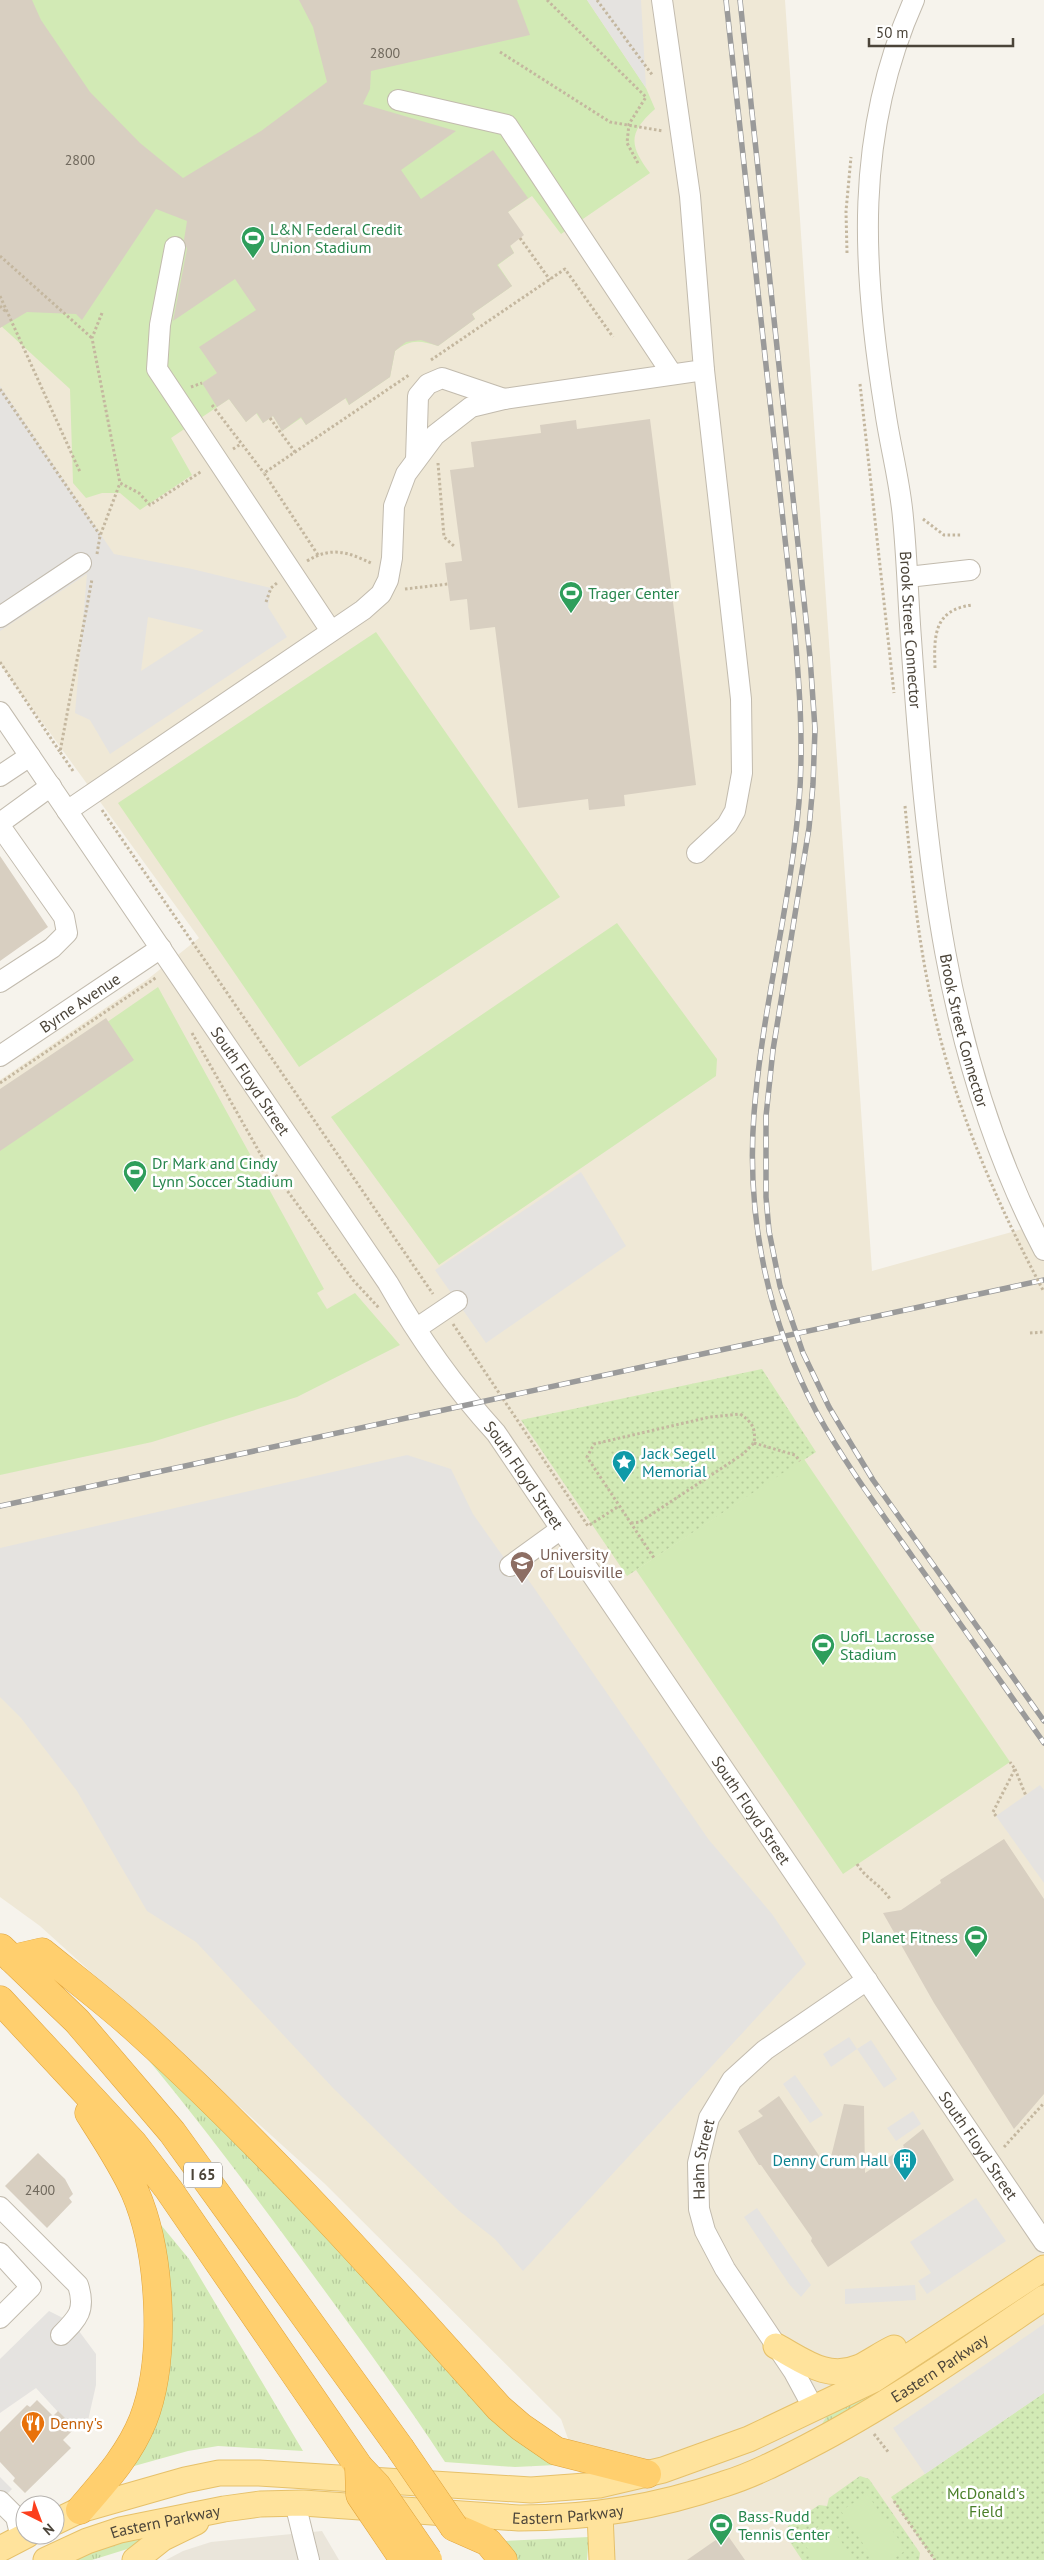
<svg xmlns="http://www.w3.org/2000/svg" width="1044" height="2560" viewBox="0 0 1044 2560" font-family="'PT Sans',sans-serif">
	<defs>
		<pattern id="grass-tufts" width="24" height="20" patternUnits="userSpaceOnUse" patternTransform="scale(1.25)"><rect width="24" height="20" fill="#d2eab5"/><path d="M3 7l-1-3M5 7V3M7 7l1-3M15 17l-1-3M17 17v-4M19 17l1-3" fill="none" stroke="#b6ca9c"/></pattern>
		<pattern id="park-dots" width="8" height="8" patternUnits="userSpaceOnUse" patternTransform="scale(1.25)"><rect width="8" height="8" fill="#d2eab5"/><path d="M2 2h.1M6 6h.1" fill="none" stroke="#b6ca9c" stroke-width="1.8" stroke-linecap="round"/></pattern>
	</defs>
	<rect width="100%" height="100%" fill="#f6f3ec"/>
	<!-- residential -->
	<path fill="#eae5da" d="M322,2531L339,2560H166L183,2551L211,2542Z"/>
	<!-- education -->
	<path fill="#efe8d6" d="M0,0H785L872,1271L1044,1223V2560H611L561,2419L324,2183L40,1926L0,1897V1080L148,979L199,938L0,664Z"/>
	<!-- grass -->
	<path fill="url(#grass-tufts)" d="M124,2031L128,2033L556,2465L515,2467L445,2462C394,2384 338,2309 283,2234C232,2165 180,2096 124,2031Z
		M161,2225L189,2259L303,2451L218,2446L188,2451L127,2468L136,2455L157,2231Z
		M1004,2305L1009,2312L824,2427L822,2424L831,2409Z
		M151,2533L137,2546L92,2560H70Z
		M589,2537L587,2560H517L502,2541Z"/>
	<!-- park -->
	<path fill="url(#park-dots)" d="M762,1369L816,1452L627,1576L521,1420Z
		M1044,2393V2560H934L891,2497Z
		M860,2476L869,2479L920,2553L919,2560H802L786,2536L788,2526L819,2505L827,2506L829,2498Z"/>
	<!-- garden -->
	<path fill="#d2eab5" d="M0,0H587L646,88L655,109C628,133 629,145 650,173L561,234L532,196L508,212L510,245L514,253L498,265L512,286L472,314L475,319L438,346C420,340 410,339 395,351L390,377L349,405L345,398L306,425L301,418L282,431L273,416L263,423L256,413L246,422L229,399L171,438L192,475L140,510L120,493H102L86,498L73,483L70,389L0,325Z
		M376,632L560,897L299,1067L118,803Z
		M617,923L717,1059L716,1076L439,1265L331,1117Z
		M158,987L324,1289L317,1293L327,1309L355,1293L400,1345L297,1397L152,1442L0,1475V1096Z
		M804,1459L1010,1762L843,1874L636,1570Z
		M867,2494L906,2550L892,2560H874L841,2511Z
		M827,2521L854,2560H815L801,2539Z"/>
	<!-- parking -->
	<path fill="#e5e3e0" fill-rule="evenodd" d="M587,0H641L646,88Z
		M0,386L114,554L192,569L271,588L268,607L287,637L110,754L90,720L75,713L87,574L0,631ZM148,617L203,630V631L141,671Z
		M581,1172L626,1246L486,1343L435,1270Z
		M407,1455L451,1469L473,1514L497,1548L519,1578L525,1575L709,1840L772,1914L806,1964L523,2271L495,2239L458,2210L334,2089L196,1942L147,1911L77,1791L21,1718L0,1697V1548Z
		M1040,1785L1044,1790V1883L996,1816Z
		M849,2037L857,2049L871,2040L897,2079L884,2088L857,2049L831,2067L823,2054Z
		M795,2075L823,2115L810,2123L783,2084Z
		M913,2111L921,2124L896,2141L887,2128Z
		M976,2198L1006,2241L927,2294L918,2281L931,2273L910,2242Z
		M757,2208L811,2285L801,2297L789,2284L744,2217Z
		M915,2285L916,2300L845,2304V2289Z
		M49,2311L73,2323L96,2354V2385L87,2425H70L36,2388L0,2413V2359Z
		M1044,2324V2393L925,2474L893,2428Z
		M0,2477L12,2489L0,2501Z"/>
	<!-- building -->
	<path fill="#d8cfc1" d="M0,0H32L41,20L90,92L140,143L183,178L261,131L327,82L313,27L299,0H517L530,35L371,71L370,89L363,104L456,131L401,170L421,199L493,150L528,198L508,212L524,235L510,246L514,253L497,265L512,286L472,314L475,319L438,346L421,340L406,342L395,351L390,377L349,405L346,398L306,425L301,417L282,431L273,416L263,423L257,413L246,422L229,399L217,407L202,383L217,373L199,347L256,310L235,279L173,321L187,249L184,240L187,221L156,209L82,320L76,314L27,312L0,328Z
		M650,419L696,785L624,795L625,806L589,810L588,799L518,808L495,627L470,630L467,599L450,601L445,563L462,561L450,470L474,467L471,442L541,433L540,425L576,420L577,429Z
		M0,856L48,927L0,961Z
		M106,1018L134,1060L0,1151V1089Z
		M1004,1839L1044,1899V2094L1014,2129L934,2003L883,1913L901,1910L941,1883L940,1880Z
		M779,2096L828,2169L844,2104L864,2106L865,2173L904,2147L903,2145L923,2129L954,2180L828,2267L811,2241L812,2238L761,2165H759L738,2131L763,2116L758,2111Z
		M38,2153L65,2179L73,2194L69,2198L72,2202L47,2228L5,2186Z
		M37,2400L53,2416L58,2411L75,2428L63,2440L71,2448L25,2493L13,2481L15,2478L0,2462V2432L27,2405L30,2407Z
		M726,2533L745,2560H687L710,2544Z"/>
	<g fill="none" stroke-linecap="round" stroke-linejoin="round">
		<!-- minor casing -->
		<g stroke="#c2bbae" stroke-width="22">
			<g id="minor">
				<path id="s1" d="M914,0C854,134 862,269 885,410C890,446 900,481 903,518C907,558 908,599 911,639C926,851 943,1059 1044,1250"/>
				<path d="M398,100L507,125L672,374"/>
				<path d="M175,247L160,325L157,369L331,631"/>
				<path d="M416,460L418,396L428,384L442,378L504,399"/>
				<path d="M908,577L970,570"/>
				<path d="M0,617L81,563"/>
				<path id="s2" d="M0,712L388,1283C418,1336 455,1388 496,1433L1044,2242"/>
				<path d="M0,776L30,756"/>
				<path d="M67,811L363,610L381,594L388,580L392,558L394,506L406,474L435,435L471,407L504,399L704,370L690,196L662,0"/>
				<path d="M0,823L51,786"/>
				<path d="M0,826L64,917L67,933L52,948L0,982"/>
				<path d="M697,853L727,825L735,811L742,773L741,699L704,370"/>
				<path id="s3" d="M0,1056L161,948"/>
				<path d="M417,1328L457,1301"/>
				<path d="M510,1566L561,1529"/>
				<path d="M0,2207L78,2285C86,2310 78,2318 61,2335"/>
				<path d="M0,2253L31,2287L0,2318"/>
				<path id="s4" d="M814,2409L794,2372L725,2269L705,2231L699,2209L698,2163L709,2118L732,2080L765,2050L867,1980"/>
				<path d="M0,2501L16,2517L21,2538"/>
				<path d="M295,2503L309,2560"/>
			</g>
		</g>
		<!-- major casing -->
		<g stroke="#e6c16a" stroke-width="27">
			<g id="major">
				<path d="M776,2346C804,2361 827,2381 860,2367C872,2361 883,2353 894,2348"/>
				<path d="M600,2514L602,2560"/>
				<path d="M55,2522L80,2510L185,2480L219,2473H259L531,2490L599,2485L663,2470L749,2439L873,2380L1044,2268"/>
				<path d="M0,2549L27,2535"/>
				<path id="s5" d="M46,2560L87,2541L120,2530L224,2509L260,2504L303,2503L519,2518C589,2518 658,2507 724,2484C753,2475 780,2461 807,2447C890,2404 967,2350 1044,2298"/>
				<path d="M135,2560L163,2538L196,2522"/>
			</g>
		</g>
		<!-- highway casing -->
		<g stroke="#e0a43c" stroke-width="29">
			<path id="highway" d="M1,1948L77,2021L172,2132L400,2448
				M12,1959L42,1952C74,1978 107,2003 138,2031C267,2148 383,2278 499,2408L521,2427L556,2451L647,2474
				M0,2000L133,2143L169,2190L359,2467
				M80,2510C104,2482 129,2455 143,2420C167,2359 161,2252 135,2192C123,2165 105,2138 89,2113
				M454,2527L488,2542L503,2560"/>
		</g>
		<!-- path -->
		<path stroke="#c4b79f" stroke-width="3" stroke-dasharray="2.5 2.5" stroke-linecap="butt" d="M547,0L646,97L629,124L627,143L639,165
			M597,0L653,76
			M500,52L610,122L663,131
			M520,238L550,280
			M847,253L846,211L851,157
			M0,256L92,338
			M0,296L80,472
			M0,306L7,313
			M102,313L92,338L120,483L139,493L150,505L202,471
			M431,360L565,269L613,337
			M860,384L894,693
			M191,387L202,383
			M0,389L100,535
			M212,405L264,473
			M270,418L295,452
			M233,449L241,444
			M438,463L444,537L455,547
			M923,519L944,535H962
			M97,554L100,536L120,483
			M318,555L264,473L409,375
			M307,561C332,546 348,552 373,564
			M405,589L448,584
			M266,602L271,588L277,583
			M0,662L60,752
			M935,668C934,637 933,610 972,605
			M73,771L60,752L92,579
			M102,810L433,1294
			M192,1033L261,1155L353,1280L379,1308
			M0,1083L157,977
			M453,1324L588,1526L619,1506
			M1030,1333L1044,1332
			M754,1443L795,1455L800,1461
			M631,1523L640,1522L743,1454L754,1443C756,1428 752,1422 740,1414L710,1417L594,1444L587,1457L654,1558
			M1015,1769L1026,1796
			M996,1816L993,1812L1015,1769L1010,1762
			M857,1864C866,1879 880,1884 890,1899
			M1004,2147L1044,2103
			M874,2434L889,2453
			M894,2501L935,2560"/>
		<!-- minor -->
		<use href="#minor" stroke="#fff" stroke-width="20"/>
		<!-- major -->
		<use href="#major" stroke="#ffe39c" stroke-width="25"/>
		<!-- highway -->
		<use href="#highway" stroke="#ffcf6e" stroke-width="28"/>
		<!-- rail casing -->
		<g stroke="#9a9a9a" stroke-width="5.5">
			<path id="rail" d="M726,0L794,621C799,682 804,741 799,802C790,907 762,1009 754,1114C746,1218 768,1321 817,1413C845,1464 881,1512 914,1559C958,1620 1001,1682 1044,1743
				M740,0L810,657L815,729L813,784L809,828L773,1050L766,1116V1197L769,1231L780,1286L803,1353L829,1407L845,1434L873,1480L1044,1721
				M0,1506L1044,1280"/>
		</g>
		<!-- rail -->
		<use href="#rail" stroke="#fff" stroke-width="4" stroke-dasharray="11" stroke-linecap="butt"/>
		<!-- highway-bridge casing -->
		<g stroke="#e0a43c" stroke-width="29" stroke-linecap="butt">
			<path id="highway-bridge" d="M400,2448L454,2527
				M359,2467L377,2486L428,2560
				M359,2467L360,2495L404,2560"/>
		</g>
		<!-- path-bridge -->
		<path stroke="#c4b79f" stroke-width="3" stroke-dasharray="2.5 2.5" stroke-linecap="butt" d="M905,806C911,869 917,932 930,994C951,1098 994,1198 1044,1292"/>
		<!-- highway-bridge -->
		<use href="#highway-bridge" stroke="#ffcf6e" stroke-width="28"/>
	</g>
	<!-- icons -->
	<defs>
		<g id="stadium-pin" transform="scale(1.25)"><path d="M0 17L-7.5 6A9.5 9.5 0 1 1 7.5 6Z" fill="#2e9e5b" stroke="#fff"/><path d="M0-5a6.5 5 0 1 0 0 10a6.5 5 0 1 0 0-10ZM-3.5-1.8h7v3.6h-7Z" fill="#fff"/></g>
		<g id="sight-pin" transform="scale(1.25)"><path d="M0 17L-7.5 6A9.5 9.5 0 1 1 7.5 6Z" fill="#0f9aa8" stroke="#fff"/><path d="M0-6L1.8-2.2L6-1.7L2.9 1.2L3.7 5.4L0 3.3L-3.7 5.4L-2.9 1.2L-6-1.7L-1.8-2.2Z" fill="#fff"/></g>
		<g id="university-pin" transform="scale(1.25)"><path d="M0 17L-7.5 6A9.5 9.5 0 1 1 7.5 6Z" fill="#8d6e63" stroke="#fff"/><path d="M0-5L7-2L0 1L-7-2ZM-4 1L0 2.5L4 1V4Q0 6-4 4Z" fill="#fff"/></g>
		<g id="building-pin" transform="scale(1.25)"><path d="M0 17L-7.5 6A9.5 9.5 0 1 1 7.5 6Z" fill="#0f9aa8" stroke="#fff"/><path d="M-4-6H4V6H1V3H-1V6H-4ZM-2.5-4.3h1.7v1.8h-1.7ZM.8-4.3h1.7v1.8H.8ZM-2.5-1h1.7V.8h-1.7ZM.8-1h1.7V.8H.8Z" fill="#fff"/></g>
		<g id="restaurant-pin" transform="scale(1.25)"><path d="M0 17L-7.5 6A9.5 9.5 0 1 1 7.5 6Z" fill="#e8710a" stroke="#fff"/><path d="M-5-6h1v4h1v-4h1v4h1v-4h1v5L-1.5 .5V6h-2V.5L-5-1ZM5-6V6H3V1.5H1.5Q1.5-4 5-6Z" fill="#fff"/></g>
	</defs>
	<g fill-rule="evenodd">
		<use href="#stadium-pin" x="253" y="238"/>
		<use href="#stadium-pin" x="571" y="593"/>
		<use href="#stadium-pin" x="135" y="1172"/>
		<use href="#sight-pin" x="624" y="1462"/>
		<use href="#university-pin" x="522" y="1563"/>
		<use href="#stadium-pin" x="823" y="1645"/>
		<use href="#stadium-pin" x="976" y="1937"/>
		<use href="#building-pin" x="905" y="2160"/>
		<use href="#restaurant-pin" x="33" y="2423"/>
		<use href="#stadium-pin" x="721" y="2525"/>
	</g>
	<g text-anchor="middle" stroke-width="5" stroke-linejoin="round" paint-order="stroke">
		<!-- number labels -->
		<g font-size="14" fill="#6e675b">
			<text x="385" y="58">2800</text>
			<text x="80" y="165">2800</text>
			<text x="40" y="2195">2400</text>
		</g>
		<!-- shield labels -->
		<rect fill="#fff" stroke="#817c74" stroke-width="1" x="184" y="2162.5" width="38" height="25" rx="4"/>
		<g font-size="15" font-weight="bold" fill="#4b4439">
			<text x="203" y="2180">I 65</text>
		</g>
		<!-- leisure labels -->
		<g font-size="16" fill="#27864d" stroke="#fff" text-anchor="start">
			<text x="270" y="235">L&amp;N Federal Credit<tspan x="270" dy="18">Union Stadium</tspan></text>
			<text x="588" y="599">Trager Center</text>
			<text x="152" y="1169">Dr Mark and Cindy<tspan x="152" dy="18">Lynn Soccer Stadium</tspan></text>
			<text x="840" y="1642">UofL Lacrosse<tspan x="840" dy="18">Stadium</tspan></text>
			<text x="958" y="1943" text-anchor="end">Planet Fitness</text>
			<text x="738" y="2522">Bass-Rudd<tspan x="738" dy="18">Tennis Center</tspan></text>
		</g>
		<!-- street labels -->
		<g font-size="16" fill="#4b4439" stroke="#fff">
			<text dy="6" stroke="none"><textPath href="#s1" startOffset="639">Brook Street Connector</textPath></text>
			<text dy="6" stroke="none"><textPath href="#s3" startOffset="96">Byrne Avenue</textPath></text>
			<text dy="6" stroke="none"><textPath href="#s1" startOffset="1044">Brook Street Connector</textPath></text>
			<text dy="6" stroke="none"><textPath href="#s2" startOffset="446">South Floyd Street</textPath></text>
			<text dy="6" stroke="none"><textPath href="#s2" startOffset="926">South Floyd Street</textPath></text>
			<text dy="6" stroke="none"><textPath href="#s2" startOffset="1331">South Floyd Street</textPath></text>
			<text dy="6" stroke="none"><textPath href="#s2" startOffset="1736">South Floyd Street</textPath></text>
			<text dy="6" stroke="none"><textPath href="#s4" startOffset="282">Hahn Street</textPath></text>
			<text dy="6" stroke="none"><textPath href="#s5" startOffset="936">Eastern Parkway</textPath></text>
			<text dy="6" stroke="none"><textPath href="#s5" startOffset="531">Eastern Parkway</textPath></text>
			<text dy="6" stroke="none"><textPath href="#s5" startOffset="126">Eastern Parkway</textPath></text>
		</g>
		<!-- culture labels -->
		<g font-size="16" fill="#0d838f" stroke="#fff" text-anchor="start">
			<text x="642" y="1459">Jack Segell<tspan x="642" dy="18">Memorial</tspan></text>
			<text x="888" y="2166" text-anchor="end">Denny Crum Hall</text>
		</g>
		<!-- education labels -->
		<g font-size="16" fill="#785e54" stroke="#fff" text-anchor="start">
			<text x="540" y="1560">University<tspan x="540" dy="18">of Louisville</tspan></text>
		</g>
		<!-- food labels -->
		<g font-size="16" fill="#c56008" stroke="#fff" text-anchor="start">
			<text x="50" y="2429">Denny's</text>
		</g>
		<!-- park labels -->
		<g font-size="16" fill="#4a7f2a" stroke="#fff">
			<text x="986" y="2499">McDonald's<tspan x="986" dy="18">Field</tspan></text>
		</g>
	</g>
	<!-- north arrow -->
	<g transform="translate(40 2520) rotate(138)"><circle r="24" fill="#ffffff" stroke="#b7b4b0"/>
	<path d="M0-4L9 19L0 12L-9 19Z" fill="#fc3f1d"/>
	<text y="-8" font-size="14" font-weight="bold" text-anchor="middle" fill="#4b4439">N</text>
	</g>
	<!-- scale -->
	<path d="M869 38v8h144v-8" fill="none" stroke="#4b4439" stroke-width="2.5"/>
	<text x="876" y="38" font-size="15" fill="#4b4439" stroke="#ffffff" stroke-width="4" paint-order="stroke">50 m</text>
</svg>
